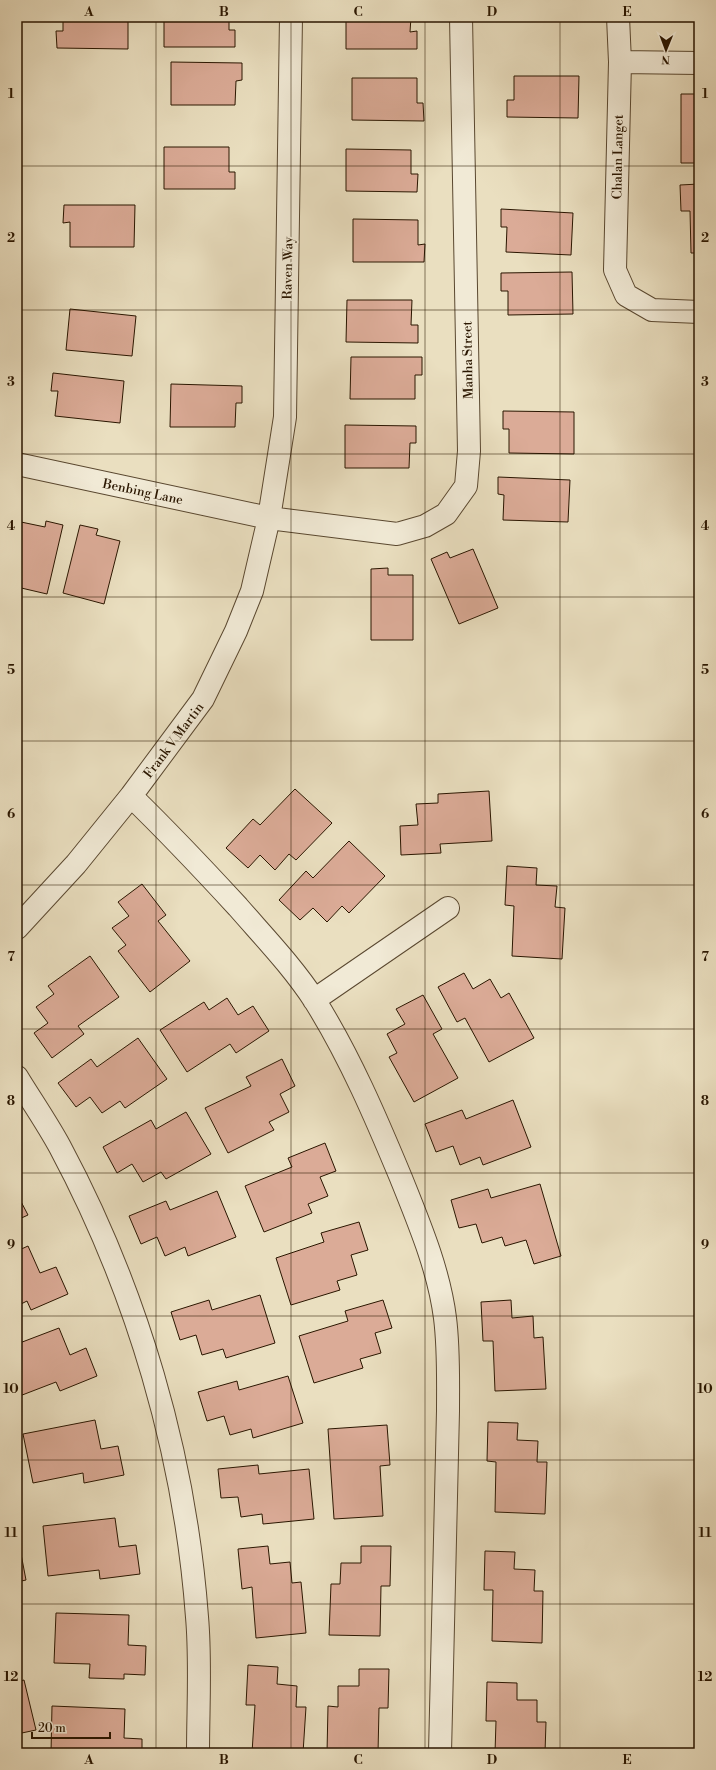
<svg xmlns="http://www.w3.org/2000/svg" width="716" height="1770" viewBox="0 0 716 1770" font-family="'Libre Bodoni',serif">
	<rect width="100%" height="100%" fill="#eadfc0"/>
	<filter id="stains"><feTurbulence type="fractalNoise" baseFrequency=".005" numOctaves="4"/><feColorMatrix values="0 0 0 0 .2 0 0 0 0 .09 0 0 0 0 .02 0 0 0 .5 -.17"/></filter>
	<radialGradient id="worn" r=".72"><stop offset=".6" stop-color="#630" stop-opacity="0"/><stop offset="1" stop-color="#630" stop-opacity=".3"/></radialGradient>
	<!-- building -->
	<path fill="#dbab97" stroke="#2a1600" d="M63,17H128V49L57,48L56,31H63Z
		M164,17H229V30H235V47H164Z
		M346,17H411L410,32L417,31V49H346Z
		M171,62L242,63V80L236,81L235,105H171Z
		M514,76H579L578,118L507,117V100H514Z
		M352,78H417V103H423L424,121L352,120Z
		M681,94H699V163H681Z
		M164,147H229V172H235V189H164Z
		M346,149L411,150V174H418L417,192L346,191Z
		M699,184V253H691L690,211H681L680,185Z
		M64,205H135L134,247H70V222L63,223Z
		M501,209L573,213L571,255L506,252L507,227H501Z
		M353,219L418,220V245L425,244L424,262H353Z
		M572,272L573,314L508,315V291H501V273Z
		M347,300H412L411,325H418V343L346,342Z
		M70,309L136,316L132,356L66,350Z
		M351,357H422V375H415V399H350Z
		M53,373L124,381L120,423L55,416L58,391H51Z
		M171,384L242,386V403H236L235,427H170Z
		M503,411L574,412V454L509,453V429H503Z
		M345,425L416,426V443H410L409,468H345Z
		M498,477L570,480L568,522L503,520L504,495L498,494Z
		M46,521L63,525L47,594L17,587V537L21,522L45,527Z
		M80,525L98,529L96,535L120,541L104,604L63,593Z
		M473,549L498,608L459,624L431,559L447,552L450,558Z
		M388,568V575H413V640H371V569Z
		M295,789L332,823L296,860L289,854L275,870L260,855L248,868L226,848L253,819L260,825Z
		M489,791L492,841L440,844L441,853L401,855L400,826L418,825L416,804L438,803V794Z
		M349,841L385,876L349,913L342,906L327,922L313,908L300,920L279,900L306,871L313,878Z
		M507,866L537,868L536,885L557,886L555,907L565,908L562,959L512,956L514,906L505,905Z
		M142,884L166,915L158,921L190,961L150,992L118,951L126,945L112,928L129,916L118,902Z
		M90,956L119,997L78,1026L84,1034L52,1058L34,1033L48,1023L36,1007L54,994L48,986Z
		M464,973L473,989L490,979L501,998L509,993L534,1038L489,1062L465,1018L457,1022L438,987Z
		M423,995L442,1029L433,1034L458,1078L414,1102L389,1057L397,1053L387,1034L405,1024L396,1009Z
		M227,998L238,1015L253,1006L269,1031L236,1053L230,1044L187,1072L160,1030L204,1002L209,1010Z
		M138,1038L167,1079L125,1108L120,1101L102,1113L90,1097L76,1107L58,1083L91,1059L97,1067Z
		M282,1059L295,1086L280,1094L289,1112L269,1122L274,1130L228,1153L205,1108L251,1086L246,1077Z
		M513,1100L531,1147L483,1165L480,1157L460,1165L453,1146L436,1152L425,1124L462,1110L466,1119Z
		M186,1112L211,1154L166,1179L161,1172L143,1182L132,1164L117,1173L103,1147L151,1120L156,1129Z
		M325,1143L336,1171L320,1177L328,1196L308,1204L312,1213L264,1232L245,1186L292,1167L288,1158Z
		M540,1184L561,1256L534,1264L526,1240L505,1246L502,1237L482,1243L476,1224L459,1228L451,1200L488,1189L491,1198Z
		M217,1191L236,1237L188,1256L185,1247L165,1256L157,1237L141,1244L129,1216L166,1201L170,1210Z
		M17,1194L28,1215L17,1220Z
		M359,1222L368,1250L351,1255L357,1275L337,1281L340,1290L291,1305L276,1258L324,1242L321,1233Z
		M28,1246L40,1273L56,1267L68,1294L31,1310L27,1301L17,1306V1251Z
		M260,1295L275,1343L226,1358L223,1349L202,1355L196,1335L180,1340L171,1312L209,1300L212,1310Z
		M383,1300L392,1328L375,1333L381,1353L360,1359L363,1368L314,1383L299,1336L348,1321L345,1311Z
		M511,1300L512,1318L533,1316L534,1338L543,1337L546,1389L495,1391L493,1341H483L481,1302Z
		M59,1328L70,1355L86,1348L97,1376L60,1391L56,1382L17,1397V1344Z
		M288,1376L303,1423L253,1438L251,1429L230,1435L224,1416L207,1421L198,1392L237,1381L239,1390Z
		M95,1420L101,1449L118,1446L124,1475L84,1483L83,1473L33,1483L23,1434Z
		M488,1422L518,1423L517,1440L538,1441L537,1462H547L545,1514L495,1512L496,1462L487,1461Z
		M387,1425L390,1465L380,1466L383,1516L334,1519L328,1429Z
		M258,1465L259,1474L309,1469L314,1519L263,1524L262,1514L241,1517L238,1497L221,1498L218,1469Z
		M115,1518L119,1547L136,1545L140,1574L100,1579L99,1570L48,1576L43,1526Z
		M17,1533L26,1580L17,1582Z
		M268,1546L270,1564L290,1562L292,1583L301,1582L306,1633L256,1638L252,1587L242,1589L238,1549Z
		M361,1546H391L390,1586H381L380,1636L329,1635L331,1584H340L341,1563H361Z
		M485,1551L515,1552L514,1569L535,1570L534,1591H543L542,1643L492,1641L493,1590H484Z
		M56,1613L129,1615L128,1645L146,1646L145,1675L124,1674V1679L89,1678L90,1664L54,1663Z
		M248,1665L278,1667L277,1684L297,1686L296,1707H306L303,1753H252L255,1705H246Z
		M359,1669H389L388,1708H379L378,1753H327L328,1706L338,1707V1686H359Z
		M24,1680L36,1730L17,1734V1682Z
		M487,1682L517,1683V1700H537V1722H546L545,1753H495L496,1721H486Z
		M52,1706L125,1709L124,1738L142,1739V1753H51Z"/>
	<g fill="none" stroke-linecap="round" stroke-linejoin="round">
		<!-- minor casing -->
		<g stroke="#5a4830" stroke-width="24">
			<path id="minor" d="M618,17L620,62L615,270L626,295L652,310L699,312
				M620,62L699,63
				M17,464L269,518L397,534L425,526L446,514L466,486L469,451L461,17
				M131,796C168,832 203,869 238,907C264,937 293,967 315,1001C350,1057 376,1118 401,1178C419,1223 439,1270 445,1318C449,1349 448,1380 448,1411L440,1753
				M17,928L76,864L131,796L203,699L236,631L252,591L269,518L285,417L291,17
				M314,1000L448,908
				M17,1077C31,1100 47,1123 60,1147C137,1291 185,1454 197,1617C201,1662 198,1708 198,1753"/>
		</g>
		<!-- minor -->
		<use href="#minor" stroke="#f1ead6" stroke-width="22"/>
	</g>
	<!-- grid -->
	<path fill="none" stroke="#2a1600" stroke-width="1" stroke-opacity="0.55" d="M156,17V1753M291,17V1753M425,17V1753M560,17V1753M17,166H699M17,310H699M17,454H699M17,597H699M17,741H699M17,885H699M17,1029H699M17,1173H699M17,1316H699M17,1460H699M17,1604H699"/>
	<g text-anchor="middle" stroke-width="3.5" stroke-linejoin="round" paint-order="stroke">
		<!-- street labels -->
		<g font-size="13" fill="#2a1600" stroke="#f1ead6">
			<text transform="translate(617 157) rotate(-89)" y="5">Chalan Langet</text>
			<text transform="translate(287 268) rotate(-89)" y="5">Raven Way</text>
			<text transform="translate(467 360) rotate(-91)" y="5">Manha Street</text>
			<text transform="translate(143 491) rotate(12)" y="5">Benbing Lane</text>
			<text transform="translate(173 740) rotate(-53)" y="5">Frank V Martin</text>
		</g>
	</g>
	<!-- margin -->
	<rect width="716" height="1770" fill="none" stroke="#eadfc0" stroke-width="44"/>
	<!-- north arrow -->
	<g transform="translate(666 50) rotate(181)" stroke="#f1ead6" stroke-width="3" paint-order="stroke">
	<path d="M0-3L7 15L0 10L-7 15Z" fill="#2a1600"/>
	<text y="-6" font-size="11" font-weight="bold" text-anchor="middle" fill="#2a1600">N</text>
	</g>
	<!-- scale -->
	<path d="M32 1732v6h78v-6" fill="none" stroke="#2a1600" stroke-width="2"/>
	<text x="38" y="1732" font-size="12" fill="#2a1600" stroke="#f1ead6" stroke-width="3" paint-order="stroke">20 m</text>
	<rect x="22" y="22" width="672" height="1726" fill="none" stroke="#2a1600" stroke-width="1.5"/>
	<g font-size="13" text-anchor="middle" font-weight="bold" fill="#2a1600">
		<text x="89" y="16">A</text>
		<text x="224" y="16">B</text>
		<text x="358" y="16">C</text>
		<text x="492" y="16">D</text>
		<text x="627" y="16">E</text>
		<text x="11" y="98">1</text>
		<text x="705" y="98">1</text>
		<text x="11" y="242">2</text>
		<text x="705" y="242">2</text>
		<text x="11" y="386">3</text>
		<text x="705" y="386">3</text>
		<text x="11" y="530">4</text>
		<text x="705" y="530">4</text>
		<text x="11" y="674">5</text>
		<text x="705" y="674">5</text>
		<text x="11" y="818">6</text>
		<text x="705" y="818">6</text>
		<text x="11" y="961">7</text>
		<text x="705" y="961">7</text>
		<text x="11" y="1105">8</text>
		<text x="705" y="1105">8</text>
		<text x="11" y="1249">9</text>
		<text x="705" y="1249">9</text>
		<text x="11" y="1393">10</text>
		<text x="705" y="1393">10</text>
		<text x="11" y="1537">11</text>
		<text x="705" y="1537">11</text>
		<text x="11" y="1681">12</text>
		<text x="705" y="1681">12</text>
		<text x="89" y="1764">A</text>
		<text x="224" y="1764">B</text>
		<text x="358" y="1764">C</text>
		<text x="492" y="1764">D</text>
		<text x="627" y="1764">E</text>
	</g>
	<rect width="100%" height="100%" filter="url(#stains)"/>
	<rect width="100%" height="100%" fill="url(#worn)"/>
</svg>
